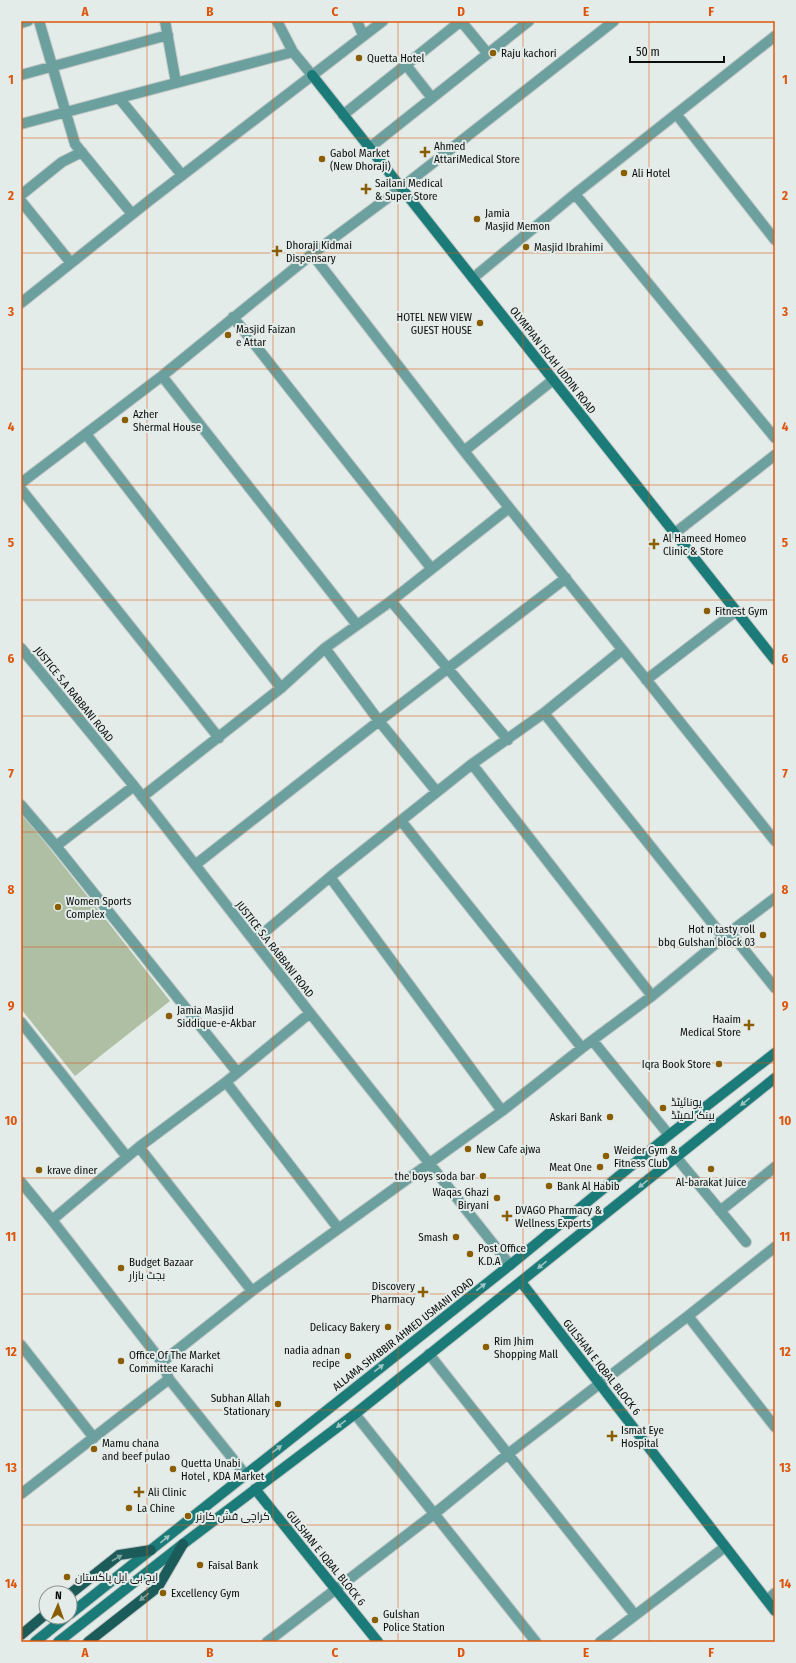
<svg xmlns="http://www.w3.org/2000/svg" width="796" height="1663" viewBox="0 0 796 1663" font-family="'Fira Sans Condensed',Cairo,sans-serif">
	<rect width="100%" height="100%" fill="#e4ece9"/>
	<!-- green -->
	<path fill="#aebfa4" d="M21,812L170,1001L75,1076L21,1009Z"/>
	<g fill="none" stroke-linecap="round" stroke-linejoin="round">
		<!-- street casing -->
		<g stroke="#c1c8c6" stroke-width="12">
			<path id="street" d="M39,21L75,144L132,214
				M165,21L176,83
				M277,21L293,52
				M357,21L363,35
				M21,23L28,21
				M406,65L432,98
				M21,75L168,35
				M119,98L182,175
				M343,115L461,21L488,54
				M677,115L775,240
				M21,124L293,52L312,75
				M369,148L529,21
				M575,194L775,438
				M21,195L62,162L82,152
				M21,201L71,263
				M312,254L464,451L775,841
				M473,278L575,194L775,36
				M21,303L150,200L383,21
				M233,317L431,568
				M162,376L357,625
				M86,434L281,688
				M464,451L553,380
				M21,483L162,376L312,254L401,188L614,21
				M21,489L219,738
				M675,533L775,455
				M391,601L508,740
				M21,648L134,786L310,1013L510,1265
				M325,648L379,721L437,792
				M646,680L736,611
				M544,713L724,938
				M472,764L652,996
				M142,797L281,688L325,648L391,601L509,508
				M21,805L56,846L237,1072
				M402,822L582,1048
				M56,846L134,786
				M195,865L379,721L566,578
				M330,877L502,1111
				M730,932L775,988
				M254,941L330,877L472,764L544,713L622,650
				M21,1022L127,1157
				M593,1041L669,1135
				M226,1082L338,1228
				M139,1147L252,1291
				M676,1157L746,1242
				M21,1182L52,1220L162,1362L169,1379L245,1474
				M720,1211L775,1167
				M52,1220L139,1147L226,1082L310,1013
				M688,1316L775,1427
				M21,1345L94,1438
				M429,1354L635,1615
				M162,1362L252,1291L502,1111L582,1048L652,996L730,932L775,898
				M355,1414L536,1642
				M21,1494L169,1379
				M767,1600L775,1593
				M267,1642L434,1514L508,1454L688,1316L775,1247
				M600,1642L725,1547"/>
		</g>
		<!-- secondary casing -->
		<g stroke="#c1c8c6" stroke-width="12">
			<path id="secondary" d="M312,75L775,660
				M521,1282L775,1611
				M255,1489L378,1642
				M70,1614L510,1265L669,1135L775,1053
				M35,1642L66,1617
				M58,1642L183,1544L355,1414L775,1078"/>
		</g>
		<!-- primary casing -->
		<g stroke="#c1c8c6" stroke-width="12">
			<path id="primary" d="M70,1594L119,1555L151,1550
				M21,1635L46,1614
				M88,1642L158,1587L183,1544"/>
		</g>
		<!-- street -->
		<use href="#street" stroke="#6ca09e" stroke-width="10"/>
		<!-- secondary -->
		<use href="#secondary" stroke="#1b7b79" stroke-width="10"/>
		<!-- primary -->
		<use href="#primary" stroke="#1b5b59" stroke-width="10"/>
	</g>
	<!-- one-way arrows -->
	<defs><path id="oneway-solid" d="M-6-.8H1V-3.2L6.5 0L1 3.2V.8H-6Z"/></defs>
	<g fill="#9ec4c2">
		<use href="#oneway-solid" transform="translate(745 1102) rotate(141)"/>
		<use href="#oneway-solid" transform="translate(643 1184) rotate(141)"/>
		<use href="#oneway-solid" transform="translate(542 1265) rotate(141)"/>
		<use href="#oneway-solid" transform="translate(481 1287) rotate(-38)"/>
		<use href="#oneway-solid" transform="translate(379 1368) rotate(-38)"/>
		<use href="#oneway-solid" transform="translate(341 1424) rotate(143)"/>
		<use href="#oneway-solid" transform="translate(277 1449) rotate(-38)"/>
		<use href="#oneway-solid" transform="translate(165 1539) rotate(-39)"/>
	</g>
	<g fill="#80a4a1">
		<use href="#oneway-solid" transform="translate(117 1558) rotate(-30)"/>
		<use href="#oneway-solid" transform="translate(144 1597) rotate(142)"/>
	</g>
	<!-- grid -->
	<path fill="none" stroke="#dd550c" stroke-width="1" stroke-opacity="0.55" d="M147,21V1642M273,21V1642M398,21V1642M523,21V1642M649,21V1642M21,138H775M21,253H775M21,369H775M21,485H775M21,600H775M21,716H775M21,832H775M21,947H775M21,1063H775M21,1178H775M21,1294H775M21,1410H775M21,1525H775"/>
	<!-- markers -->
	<g fill="#8a5e00" stroke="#e4ece9" stroke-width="1.5">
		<circle cx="493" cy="53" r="4"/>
		<circle cx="359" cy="58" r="4"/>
		<path d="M423 146h4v4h4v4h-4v4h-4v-4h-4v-4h4z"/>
		<circle cx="322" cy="159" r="4"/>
		<circle cx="624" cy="173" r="4"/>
		<path d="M364 183h4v4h4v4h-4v4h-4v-4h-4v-4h4z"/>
		<circle cx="477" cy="219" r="4"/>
		<circle cx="526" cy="247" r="4"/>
		<path d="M275 245h4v4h4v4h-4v4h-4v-4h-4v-4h4z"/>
		<circle cx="480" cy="323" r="4"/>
		<circle cx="228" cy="335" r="4"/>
		<circle cx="125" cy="420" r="4"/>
		<path d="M652 538h4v4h4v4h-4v4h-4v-4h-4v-4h4z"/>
		<circle cx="707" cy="611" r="4"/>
		<circle cx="58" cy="907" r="4"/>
		<circle cx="763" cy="935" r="4"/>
		<circle cx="169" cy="1016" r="4"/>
		<path d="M747 1019h4v4h4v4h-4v4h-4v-4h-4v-4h4z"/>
		<circle cx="719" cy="1064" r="4"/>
		<circle cx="663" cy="1108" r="4"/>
		<circle cx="610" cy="1117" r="4"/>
		<circle cx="468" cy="1149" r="4"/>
		<circle cx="606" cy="1156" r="4"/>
		<circle cx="600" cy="1167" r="4"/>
		<circle cx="711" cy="1169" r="4"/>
		<circle cx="39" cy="1170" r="4"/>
		<circle cx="483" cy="1176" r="4"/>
		<circle cx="549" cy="1186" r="4"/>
		<circle cx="497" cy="1198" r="4"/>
		<path d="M505 1210h4v4h4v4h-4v4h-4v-4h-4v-4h4z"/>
		<circle cx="456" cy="1237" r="4"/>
		<circle cx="470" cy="1254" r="4"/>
		<circle cx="121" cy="1268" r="4"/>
		<path d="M421 1286h4v4h4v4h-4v4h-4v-4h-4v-4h4z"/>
		<circle cx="388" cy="1327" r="4"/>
		<circle cx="486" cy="1347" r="4"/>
		<circle cx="348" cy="1356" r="4"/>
		<circle cx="121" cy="1361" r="4"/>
		<circle cx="278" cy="1404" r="4"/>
		<path d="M610 1430h4v4h4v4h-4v4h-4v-4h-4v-4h4z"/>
		<circle cx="94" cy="1449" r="4"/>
		<circle cx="173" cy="1469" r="4"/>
		<path d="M137 1486h4v4h4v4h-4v4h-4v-4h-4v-4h4z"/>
		<circle cx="129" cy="1508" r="4"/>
		<circle cx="188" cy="1516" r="4"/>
		<circle cx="200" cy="1565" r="4"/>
		<circle cx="67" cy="1577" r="4"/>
		<circle cx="163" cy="1593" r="4"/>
		<circle cx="375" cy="1620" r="4"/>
	</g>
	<g text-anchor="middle" stroke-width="4" stroke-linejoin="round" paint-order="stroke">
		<!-- poi labels -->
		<g font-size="11" fill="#0b0d0c" stroke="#e4ece9" text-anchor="start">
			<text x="501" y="57">Raju kachori</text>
			<text x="367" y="62">Quetta Hotel</text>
			<text x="434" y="150">Ahmed<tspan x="434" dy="13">AttariMedical Store</tspan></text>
			<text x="330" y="157">Gabol Market<tspan x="330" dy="13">(New Dhoraji)</tspan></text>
			<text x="632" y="177">Ali Hotel</text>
			<text x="375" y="187">Sailani Medical<tspan x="375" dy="13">&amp; Super Store</tspan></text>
			<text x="485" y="217">Jamia<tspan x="485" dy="13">Masjid Memon</tspan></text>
			<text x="286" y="249">Dhoraji Kidmai<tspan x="286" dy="13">Dispensary</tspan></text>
			<text x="534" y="251">Masjid Ibrahimi</text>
			<text x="472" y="321" text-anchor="end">HOTEL NEW VIEW<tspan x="472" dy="13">GUEST HOUSE</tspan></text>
			<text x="236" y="333">Masjid Faizan<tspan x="236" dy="13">e Attar</tspan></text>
			<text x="133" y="418">Azher<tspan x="133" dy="13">Shermal House</tspan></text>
			<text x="663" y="542">Al Hameed Homeo<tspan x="663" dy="13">Clinic &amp; Store</tspan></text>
			<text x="715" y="615">Fitnest Gym</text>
			<text x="66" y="905">Women Sports<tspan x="66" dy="13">Complex</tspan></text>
			<text x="755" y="933" text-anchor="end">Hot n tasty roll<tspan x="755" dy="13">bbq Gulshan block 03</tspan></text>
			<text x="177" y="1014">Jamia Masjid<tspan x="177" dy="13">Siddique-e-Akbar</tspan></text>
			<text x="741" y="1023" text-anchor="end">Haaim<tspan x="741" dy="13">Medical Store</tspan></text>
			<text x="711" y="1068" text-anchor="end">Iqra Book Store</text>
			<text x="671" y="1106">یونائیٹڈ<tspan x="671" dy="13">بینک لمیٹڈ</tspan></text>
			<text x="602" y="1121" text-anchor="end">Askari Bank</text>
			<text x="476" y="1153">New Cafe ajwa</text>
			<text x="614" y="1154">Weider Gym &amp;<tspan x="614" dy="13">Fitness Club</tspan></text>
			<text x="592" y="1171" text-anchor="end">Meat One</text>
			<text x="47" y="1174">krave diner</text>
			<text x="475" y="1180" text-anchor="end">the boys soda bar</text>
			<text x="711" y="1186" text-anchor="middle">Al-barakat Juice</text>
			<text x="557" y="1190">Bank Al Habib</text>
			<text x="489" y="1196" text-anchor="end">Waqas Ghazi<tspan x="489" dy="13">Biryani</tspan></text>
			<text x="515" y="1214">DVAGO Pharmacy &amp;<tspan x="515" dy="13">Wellness Experts</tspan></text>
			<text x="448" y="1241" text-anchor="end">Smash</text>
			<text x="478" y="1252">Post Office<tspan x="478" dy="13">K.D.A</tspan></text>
			<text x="129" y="1266">Budget Bazaar<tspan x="129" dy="13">بجٹ بازار</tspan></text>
			<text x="415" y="1290" text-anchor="end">Discovery<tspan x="415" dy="13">Pharmacy</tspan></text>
			<text x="380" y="1331" text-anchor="end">Delicacy Bakery</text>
			<text x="494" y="1345">Rim Jhim<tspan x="494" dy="13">Shopping Mall</tspan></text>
			<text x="340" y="1354" text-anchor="end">nadia adnan<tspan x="340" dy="13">recipe</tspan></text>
			<text x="129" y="1359">Office Of The Market<tspan x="129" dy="13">Committee Karachi</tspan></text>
			<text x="270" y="1402" text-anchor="end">Subhan Allah<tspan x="270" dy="13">Stationary</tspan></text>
			<text x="621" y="1434">Ismat Eye<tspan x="621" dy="13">Hospital</tspan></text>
			<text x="102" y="1447">Mamu chana<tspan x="102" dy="13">and beef pulao</tspan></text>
			<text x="181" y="1467">Quetta Unabi<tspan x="181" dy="13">Hotel , KDA Market</tspan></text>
			<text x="148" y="1496">Ali Clinic</text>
			<text x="137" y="1512">La Chine</text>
			<text x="196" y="1520">کراچی فش کارنر</text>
			<text x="208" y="1569">Faisal Bank</text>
			<text x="75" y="1581">ایچ بی ایل پاکستان</text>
			<text x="171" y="1597">Excellency Gym</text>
			<text x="383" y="1618">Gulshan<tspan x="383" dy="13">Police Station</tspan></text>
		</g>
		<!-- street labels -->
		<g font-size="11" fill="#0b0d0c" stroke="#e4ece9">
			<text transform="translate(553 360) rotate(52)" y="4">OLYMPIAN ISLAH UDDIN ROAD</text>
			<text transform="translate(74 694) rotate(51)" y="4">JUSTICE S.A RABBANI ROAD</text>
			<text transform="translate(275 949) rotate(52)" y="4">JUSTICE S.A RABBANI ROAD</text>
			<text transform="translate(403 1334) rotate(-38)" y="4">ALLAMA SHABBIR AHMED USMANI ROAD</text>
			<text transform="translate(602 1367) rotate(52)" y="4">GULSHAN E IQBAL BLOCK 6</text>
			<text transform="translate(326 1558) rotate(51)" y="4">GULSHAN E IQBAL BLOCK 6</text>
		</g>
	</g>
	<!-- border -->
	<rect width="796" height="1663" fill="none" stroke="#e4ece9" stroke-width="44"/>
	<!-- north arrow -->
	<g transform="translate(58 1605) rotate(2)"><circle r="19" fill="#e4ece9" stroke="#8d9391"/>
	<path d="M0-3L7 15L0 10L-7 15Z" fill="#8a5e00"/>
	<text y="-6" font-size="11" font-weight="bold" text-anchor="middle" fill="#0b0d0c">N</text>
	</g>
	<!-- scale -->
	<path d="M630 56v6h94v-6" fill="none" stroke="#0b0d0c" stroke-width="2"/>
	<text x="636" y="56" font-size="12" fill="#0b0d0c" stroke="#e4ece9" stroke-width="3" paint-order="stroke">50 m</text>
	<rect x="22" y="22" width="752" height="1619" fill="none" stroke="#dd550c" stroke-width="1.5"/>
	<g font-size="13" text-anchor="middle" font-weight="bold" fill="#dd550c">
		<text x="85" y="16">A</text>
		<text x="210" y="16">B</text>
		<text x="335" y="16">C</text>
		<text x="461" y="16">D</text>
		<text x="586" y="16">E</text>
		<text x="711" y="16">F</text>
		<text x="11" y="84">1</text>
		<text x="785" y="84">1</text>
		<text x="11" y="200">2</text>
		<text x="785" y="200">2</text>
		<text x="11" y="316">3</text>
		<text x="785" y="316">3</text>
		<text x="11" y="431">4</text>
		<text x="785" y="431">4</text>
		<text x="11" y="547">5</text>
		<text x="785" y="547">5</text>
		<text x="11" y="663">6</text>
		<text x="785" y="663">6</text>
		<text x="11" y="778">7</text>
		<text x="785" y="778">7</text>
		<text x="11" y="894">8</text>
		<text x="785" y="894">8</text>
		<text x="11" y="1010">9</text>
		<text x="785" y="1010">9</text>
		<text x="11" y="1125">10</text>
		<text x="785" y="1125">10</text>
		<text x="11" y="1241">11</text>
		<text x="785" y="1241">11</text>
		<text x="11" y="1356">12</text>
		<text x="785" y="1356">12</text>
		<text x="11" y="1472">13</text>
		<text x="785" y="1472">13</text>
		<text x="11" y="1588">14</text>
		<text x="785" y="1588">14</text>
		<text x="85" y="1657">A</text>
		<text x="210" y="1657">B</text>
		<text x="335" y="1657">C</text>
		<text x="461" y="1657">D</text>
		<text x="586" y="1657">E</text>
		<text x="711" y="1657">F</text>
	</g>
</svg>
